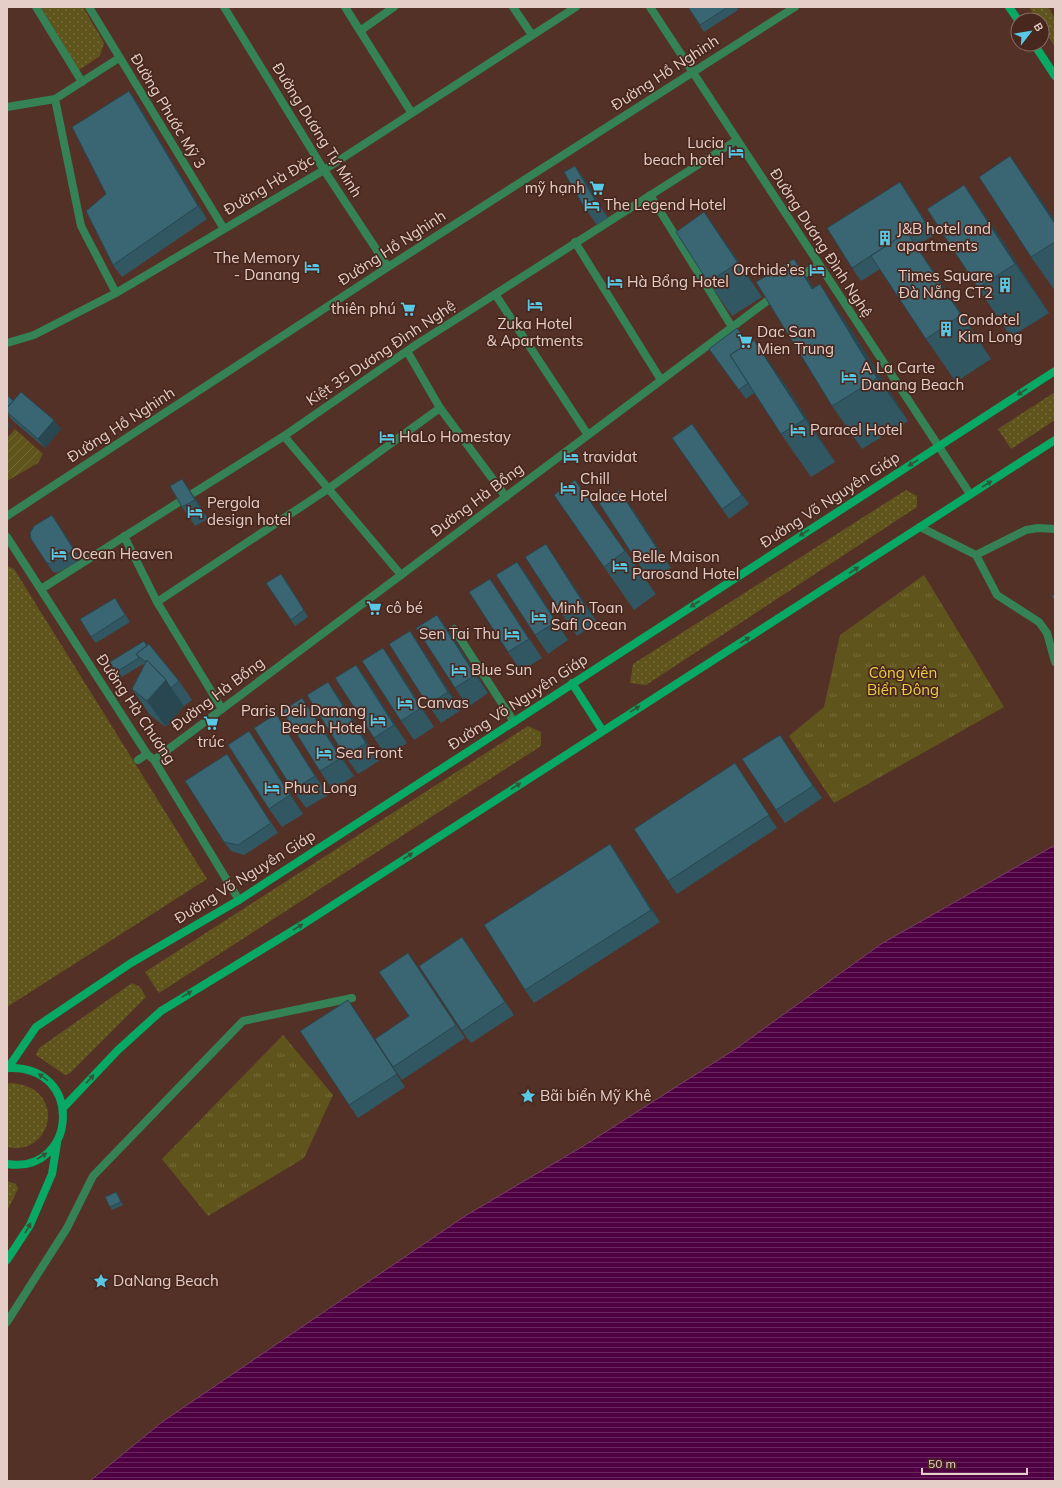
<svg xmlns="http://www.w3.org/2000/svg" width="1062" height="1488" viewBox="0 0 1062 1488" font-family="Mulish,sans-serif">
	<defs>
		<pattern id="grass-dots" width="8" height="8" patternUnits="userSpaceOnUse"><rect width="8" height="8" fill="#60541d"/><path d="M2 2h.1M6 6h.1" fill="none" stroke="#776b3c" stroke-width="1.8" stroke-linecap="round"/></pattern>
		<pattern id="park-tufts" width="24" height="20" patternUnits="userSpaceOnUse"><rect width="24" height="20" fill="#60541d"/><path d="M3 7l-1-3M5 7V3M7 7l1-3M15 17l-1-3M17 17v-4M19 17l1-3" fill="none" stroke="#776b3c"/></pattern>
		<pattern id="garden-furrows" width="10" height="10" patternUnits="userSpaceOnUse"><rect width="10" height="10" fill="#60541d"/><path d="M-1 1l2-2M0 10L10 0M9 11l2-2" fill="none" stroke="#776b3c"/></pattern>
		<pattern id="water-rules" width="6" height="5" patternUnits="userSpaceOnUse"><rect width="6" height="5" fill="#4f0043"/><path d="M0 2.5h6" fill="none" stroke="#68245d"/></pattern>
	</defs>
	<rect width="100%" height="100%" fill="#533127"/>
	<!-- grass -->
	<path fill="url(#grass-dots)" d="M41,7H83L104,43L100,56L79,70Z
		M1029,7H1048L1055,18V47L1042,27V20H1037Z
		M1055,392V420L1011,449L998,429Z
		M906,490L917,496V507L646,685L630,683L633,664Z
		M7,566L14,569L207,879L7,1007Z
		M528,726L541,732V746L159,993L145,972Z
		M132,983L140,987L146,997L70,1073L65,1075L36,1055L39,1048Z
		M11,1083C69,1087 52,1158 7,1147V1084Z
		M7,1181L16,1184L18,1189L7,1211Z"/>
	<!-- park -->
	<path fill="url(#park-tufts)" d="M924,575L1004,707L834,803L789,736L824,707L840,635Z
		M283,1035L333,1095L304,1158L208,1216L162,1159Z"/>
	<!-- garden -->
	<path fill="url(#garden-furrows)" d="M15,429L43,454L38,463L7,481V438Z"/>
	<!-- water -->
	<path fill="url(#water-rules)" stroke="#7c3e6b" d="M1055,845V1481H90L162,1422L465,1216L585,1145L737,1048L881,944Z"/>
	<g fill="none" stroke-linecap="round" stroke-linejoin="round">
		<!-- service -->
		<path stroke="#358257" stroke-width="8" d="M36,7L82,82
			M650,195L732,327
			M575,242L661,380
			M495,294L588,435
			M407,351L440,408L506,497
			M284,436L401,575
			M124,536L157,602L222,709
			M41,589L284,436L417,344L737,140
			M157,602L328,489L440,408
			M454,629L514,722"/>
		<!-- pedestrian -->
		<path stroke="#358257" stroke-width="8" d="M920,527L976,555L997,595L1039,622L1047,633L1055,662
			M976,555L1026,530L1038,528L1055,529
			M7,1322L67,1228L93,1176L243,1021L352,998"/>
		<!-- minor -->
		<path stroke="#358257" stroke-width="8" d="M89,7L224,229
			M345,7L411,112
			M513,7L532,35
			M650,7L970,494
			M360,31L394,7
			M55,99L81,226L116,293
			M7,107L55,99L119,58
			M796,280L818,264
			M7,343L34,335L116,293L324,170L576,7
			M7,537L147,754L154,760L239,900
			M138,760L147,754
			M154,760L775,295"/>
		<!-- tertiary -->
		<path stroke="#358257" stroke-width="8" d="M224,7L324,170L388,267
			M7,516L388,267L795,7"/>
		<!-- secondary -->
		<path stroke="#08a865" stroke-width="8" d="M1009,7L1018,20
			M1034,44L1055,76
			M572,683L602,730
			M7,1068C86,1064 77,1175 7,1164
			M8,1068L36,1027L131,963L239,900L1055,371
			M63,1108L118,1050L161,1011L302,925L1055,440
			M7,1260L30,1225L52,1174L57,1143"/>
	</g>
	<!-- wall -->
	<path fill="#315862" d="M688,7H736L738,10L704,32Z
		M129,91L138,104L207,219L122,277L113,265L106,194Z
		M1010,156L1055,221V291L1031,257Z
		M588,184L608,218L597,225L584,207Z
		M964,185L998,234L1049,313L1011,337L978,288Z
		M909,195L934,235L916,246L937,276L991,359L956,382L926,339L880,269L861,281L852,268Z
		M728,246L762,297L732,316L708,282Z
		M794,259L814,288L850,328L908,421L862,449L832,406Z
		M748,343L784,383L835,462L811,477L781,434L754,393L746,399L709,349Z
		M7,395L13,401L61,429L45,448L12,420L7,413Z
		M692,424L749,504L729,519L672,438Z
		M182,479L195,498L208,519L195,526L182,507Z
		M575,480L656,594L634,610L554,495Z
		M632,508L671,568L651,581L638,563Z
		M59,525L81,560L57,573L53,572L46,562Z
		M517,562L530,580L568,640L548,654L535,635Z
		M558,562L597,622L577,636L564,617Z
		M490,579L503,598L542,658L521,671L508,652Z
		M286,580L308,617L295,626L266,583Z
		M115,598L130,622L96,643L91,637Z
		M450,633L488,693L468,707L455,688Z
		M147,645L179,681L192,700L184,706L166,727L150,715L132,689L144,666L143,664L120,678L116,672Z
		M383,648L396,666L434,727L414,740L401,721Z
		M423,650L461,710L441,723L428,705Z
		M356,665L369,683L407,743L387,757L374,738Z
		M328,682L341,700L379,761L358,774L345,756Z
		M315,716L354,776L333,790L320,771Z
		M288,733L328,795L306,808L293,790Z
		M788,747L822,798L785,823L776,810Z
		M262,750L303,814L282,827L269,809Z
		M233,764L278,833L244,855L231,851L224,842Z
		M743,776L777,828L677,894L668,881Z
		M610,844L619,857L660,922L534,1003L525,990Z
		M462,937L514,1015L471,1043L462,1031Z
		M408,953L465,1038L402,1080L393,1067L409,1016Z
		M348,1000L405,1087L358,1118L349,1105Z
		M116,1192L118,1195L123,1205L112,1210L110,1207Z"/>
	<!-- shaded-wall -->
	<path fill="#284750" d="M129,91L138,104L207,219L198,206Z
		M1010,156L1044,204L1055,221V224Z
		M575,166L588,184L608,218L595,200Z
		M900,182L909,195L934,235L925,222Z
		M964,185L998,234L1049,313L1015,264Z
		M704,212L728,246L762,297L738,263Z
		M907,232L937,276L991,359L961,315Z
		M794,259L824,302L812,289Z
		M820,284L850,328L908,421L877,378Z
		M754,340L784,383L835,462L805,419Z
		M54,420L61,429L45,448L38,439Z
		M7,421L10,426L7,430Z
		M182,479L195,498L208,519L195,500Z
		M619,490L632,508L671,568L658,550Z
		M52,515L59,525L81,560L74,550Z
		M546,544L558,562L597,622L584,604Z
		M517,562L530,580L568,640L556,622Z
		M281,574L286,580L308,617L304,610Z
		M490,579L503,598L542,658L529,639Z
		M437,615L450,633L488,693L475,675Z
		M410,631L423,650L461,710L448,692Z
		M383,648L396,666L434,727L421,708Z
		M356,665L369,683L407,743L394,725Z
		M166,680L184,706L166,727L147,701Z
		M328,682L341,700L379,761L366,743Z
		M302,698L315,716L354,776L341,758Z
		M276,714L288,733L328,795L315,776Z
		M249,731L262,750L303,814L290,795Z
		M780,735L822,798L813,786Z
		M735,763L743,776L777,828L769,815Z
		M610,844L619,857L660,922L651,910Z
		M462,937L471,950L514,1015L505,1002Z
		M408,953L416,965L465,1038L456,1025Z
		M348,1000L356,1012L405,1087L397,1074Z"/>
	<!-- building -->
	<path fill="#396672" stroke="#284750" d="M688,7H728L700,25Z
		M129,91L198,206L113,265L86,211L106,194L72,127Z
		M1010,156L1055,224V242L1031,257L979,177Z
		M575,166L595,200L584,207L564,172Z
		M900,182L925,222L907,233V232L852,268L827,228Z
		M964,185L1015,264L978,288L927,209Z
		M704,212L738,263L708,282L676,232Z
		M907,232L961,315L926,339L871,256Z
		M794,259L812,289L820,284L877,378L832,406L756,282Z
		M737,328L748,343L730,355L748,383L739,390L709,349Z
		M754,340L805,419L781,434L730,355Z
		M21,392L54,420L38,439L7,412V408Z
		M7,395L13,401L7,408Z
		M692,424L742,495L722,509L672,438Z
		M182,479L195,500L182,507L170,486Z
		M575,480L625,551L604,567L554,495Z
		M619,490L658,550L638,563L599,503Z
		M52,515L74,550L50,564L46,562L31,539L30,533L34,526Z
		M546,544L584,604L564,617L525,557Z
		M517,562L556,622L535,635L496,575Z
		M281,574L304,610L291,620L266,583Z
		M490,579L529,639L508,652L469,592Z
		M1055,594V601L1052,596Z
		M115,598L125,615L91,637L80,619Z
		M437,615L475,675L455,688L416,628Z
		M410,631L448,692L428,705L389,644Z
		M144,641L147,646L136,654L139,658L116,672L110,662Z
		M149,644L179,681L171,688L166,680L147,660L146,662L136,654Z
		M383,648L421,708L401,721L362,661Z
		M147,660L166,680L147,701L132,689Z
		M356,665L394,725L374,738L335,678Z
		M328,682L366,743L345,756L307,695Z
		M302,698L341,758L320,771L282,711Z
		M276,714L315,776L293,790L254,728Z
		M249,731L290,795L269,809L228,745Z
		M780,735L813,786L776,810L742,759Z
		M227,754L271,823L238,845L224,842L185,781Z
		M735,763L769,815L668,881L634,829Z
		M610,844L651,910L525,990L484,925Z
		M462,937L505,1002L462,1031L419,966Z
		M408,953L456,1025L393,1067L375,1039L409,1016L379,972Z
		M348,1000L397,1074L349,1105L300,1031Z
		M116,1192L121,1202L110,1207L105,1197Z"/>
	<!-- one-way arrows -->
	<defs><path id="oneway-solid" d="M-6-.8H1V-3.2L6.5 0L1 3.2V.8H-6Z"/></defs>
	<g fill="#325437">
		<use href="#oneway-solid" transform="translate(1022 392) rotate(147)"/>
		<use href="#oneway-solid" transform="translate(913 463) rotate(148)"/>
		<use href="#oneway-solid" transform="translate(987 484) rotate(-33)"/>
		<use href="#oneway-solid" transform="translate(804 533) rotate(147)"/>
		<use href="#oneway-solid" transform="translate(854 570) rotate(-33)"/>
		<use href="#oneway-solid" transform="translate(695 604) rotate(147)"/>
		<use href="#oneway-solid" transform="translate(745 640) rotate(-32)"/>
		<use href="#oneway-solid" transform="translate(635 709) rotate(-32)"/>
		<use href="#oneway-solid" transform="translate(516 786) rotate(-33)"/>
		<use href="#oneway-solid" transform="translate(408 856) rotate(-33)"/>
		<use href="#oneway-solid" transform="translate(298 927) rotate(-31)"/>
		<use href="#oneway-solid" transform="translate(187 994) rotate(-32)"/>
		<use href="#oneway-solid" transform="translate(43 1077) rotate(-144)"/>
		<use href="#oneway-solid" transform="translate(90 1079) rotate(-47)"/>
		<use href="#oneway-solid" transform="translate(42 1156) rotate(-33)"/>
		<use href="#oneway-solid" transform="translate(28 1228) rotate(-60)"/>
	</g>
	<!-- icons -->
	<defs>
		<g id="hotel-bare" transform="scale(1.2)"><path d="M-6-4.5h1.5V1H6V5H4.5V3h-9V5H-6ZM-4 0a1.8 1.8 0 1 1 3.6 0ZM.5 0V-2.5h3Q6-2.5 6 0Z" fill="#58c8e4" stroke="#48271e" stroke-width="2.5" paint-order="stroke"/></g>
		<g id="supermarket-bare" transform="scale(1.2)"><path d="M-6-5.5h2.5l.6 2H6L4.5 2H-2.5L-4.4-4H-6ZM-1.5 3.2a1.3 1.3 0 1 0 .1 0ZM3 3.2a1.3 1.3 0 1 0 .1 0Z" fill="#58c8e4" stroke="#48271e" stroke-width="2.5" paint-order="stroke"/></g>
		<g id="building-bare" transform="scale(1.2)"><path d="M-4-6H4V6H1V3H-1V6H-4ZM-2.5-4.3h1.7v1.8h-1.7ZM.8-4.3h1.7v1.8H.8ZM-2.5-1h1.7V.8h-1.7ZM.8-1h1.7V.8H.8Z" fill="#58c8e4" stroke="#48271e" stroke-width="2.5" paint-order="stroke"/></g>
		<g id="sight-bare" transform="scale(1.2)"><path d="M0-6L1.8-2.2L6-1.7L2.9 1.2L3.7 5.4L0 3.3L-3.7 5.4L-2.9 1.2L-6-1.7L-1.8-2.2Z" fill="#58c8e4" stroke="#48271e" stroke-width="2.5" paint-order="stroke"/></g>
	</defs>
	<g fill-rule="evenodd">
		<use href="#hotel-bare" x="736" y="152"/>
		<use href="#supermarket-bare" x="597" y="188"/>
		<use href="#hotel-bare" x="592" y="205"/>
		<use href="#building-bare" x="885" y="238"/>
		<use href="#hotel-bare" x="312" y="267"/>
		<use href="#hotel-bare" x="817" y="270"/>
		<use href="#hotel-bare" x="615" y="282"/>
		<use href="#building-bare" x="1005" y="285"/>
		<use href="#hotel-bare" x="535" y="305"/>
		<use href="#supermarket-bare" x="408" y="309"/>
		<use href="#building-bare" x="946" y="329"/>
		<use href="#supermarket-bare" x="745" y="341"/>
		<use href="#hotel-bare" x="849" y="377"/>
		<use href="#hotel-bare" x="798" y="430"/>
		<use href="#hotel-bare" x="387" y="437"/>
		<use href="#hotel-bare" x="571" y="457"/>
		<use href="#hotel-bare" x="568" y="488"/>
		<use href="#hotel-bare" x="195" y="512"/>
		<use href="#hotel-bare" x="59" y="554"/>
		<use href="#hotel-bare" x="620" y="566"/>
		<use href="#supermarket-bare" x="374" y="608"/>
		<use href="#hotel-bare" x="539" y="617"/>
		<use href="#hotel-bare" x="512" y="634"/>
		<use href="#hotel-bare" x="459" y="670"/>
		<use href="#hotel-bare" x="405" y="703"/>
		<use href="#hotel-bare" x="378" y="720"/>
		<use href="#supermarket-bare" x="211" y="723"/>
		<use href="#hotel-bare" x="324" y="753"/>
		<use href="#hotel-bare" x="272" y="788"/>
		<use href="#sight-bare" x="528" y="1096"/>
		<use href="#sight-bare" x="101" y="1281"/>
	</g>
	<g text-anchor="middle" stroke-width="3.5" stroke-linejoin="round" paint-order="stroke">
		<!-- street labels -->
		<g font-size="15" fill="#e4cec7" stroke="#48271e">
			<text transform="translate(665 73) rotate(-33)" y="5">Đường Hồ Nghinh</text>
			<text transform="translate(168 111) rotate(59)" y="5">Đường Phước Mỹ 3</text>
			<text transform="translate(317 130) rotate(58)" y="5">Đường Dương Tự Minh</text>
			<text transform="translate(269 185) rotate(-31)" y="5">Đường Hà Đặc</text>
			<text transform="translate(821 243) rotate(57)" y="5">Đường Dương Đình Nghệ</text>
			<text transform="translate(392 248) rotate(-33)" y="5">Đường Hồ Nghinh</text>
			<text transform="translate(381 353) rotate(-34)" y="5">Kiệt 35 Dương Đình Nghệ</text>
			<text transform="translate(121 425) rotate(-33)" y="5">Đường Hồ Nghinh</text>
			<text transform="translate(477 500) rotate(-37)" y="5">Đường Hà Bổng</text>
			<text transform="translate(830 500) rotate(-33)" y="5">Đường Võ Nguyên Giáp</text>
			<text transform="translate(218 694) rotate(-37)" y="5">Đường Hà Bổng</text>
			<text transform="translate(518 702) rotate(-33)" y="5">Đường Võ Nguyên Giáp</text>
			<text transform="translate(136 709) rotate(56)" y="5">Đường Hà Chương</text>
			<text transform="translate(245 877) rotate(-32)" y="5">Đường Võ Nguyên Giáp</text>
		</g>
		<!-- poi labels -->
		<g font-size="15" fill="#e4cec7" stroke="#48271e" text-anchor="start">
			<text x="724" y="148" text-anchor="end">Lucia<tspan x="724" dy="17">beach hotel</tspan></text>
			<text x="585" y="193" text-anchor="end">mỹ hạnh</text>
			<text x="604" y="210">The Legend Hotel</text>
			<text x="897" y="234">J&amp;B hotel and<tspan x="897" dy="17">apartments</tspan></text>
			<text x="300" y="263" text-anchor="end">The Memory<tspan x="300" dy="17">- Danang</tspan></text>
			<text x="805" y="275" text-anchor="end">Orchide’es</text>
			<text x="993" y="281" text-anchor="end">Times Square<tspan x="993" dy="17">Đà Nẵng CT2</tspan></text>
			<text x="627" y="287">Hà Bổng Hotel</text>
			<text x="396" y="314" text-anchor="end">thiên phú</text>
			<text x="958" y="325">Condotel<tspan x="958" dy="17">Kim Long</tspan></text>
			<text x="535" y="329" text-anchor="middle">Zuka Hotel<tspan x="535" dy="17">&amp; Apartments</tspan></text>
			<text x="757" y="337">Dac San<tspan x="757" dy="17">Mien Trung</tspan></text>
			<text x="861" y="373">A La Carte<tspan x="861" dy="17">Danang Beach</tspan></text>
			<text x="810" y="435">Paracel Hotel</text>
			<text x="399" y="442">HaLo Homestay</text>
			<text x="583" y="462">travidat</text>
			<text x="580" y="484">Chill<tspan x="580" dy="17">Palace Hotel</tspan></text>
			<text x="207" y="508">Pergola<tspan x="207" dy="17">design hotel</tspan></text>
			<text x="71" y="559">Ocean Heaven</text>
			<text x="632" y="562">Belle Maison<tspan x="632" dy="17">Parosand Hotel</tspan></text>
			<text x="386" y="613">cô bé</text>
			<text x="551" y="613">Minh Toan<tspan x="551" dy="17">Safi Ocean</tspan></text>
			<text x="500" y="639" text-anchor="end">Sen Tai Thu</text>
			<text x="471" y="675">Blue Sun</text>
			<text x="417" y="708">Canvas</text>
			<text x="366" y="716" text-anchor="end">Paris Deli Danang<tspan x="366" dy="17">Beach Hotel</tspan></text>
			<text x="211" y="747" text-anchor="middle">trúc</text>
			<text x="336" y="758">Sea Front</text>
			<text x="284" y="793">Phuc Long</text>
			<text x="540" y="1101">Bãi biển Mỹ Khê</text>
			<text x="113" y="1286">DaNang Beach</text>
		</g>
		<!-- park labels -->
		<g font-size="15" fill="#eecf42" stroke="#48271e">
			<text x="903" y="678">Công viên<tspan x="903" dy="17">Biển Đông</tspan></text>
		</g>
	</g>
	<!-- border -->
	<rect width="1062" height="1488" fill="none" stroke="#e4cec7" stroke-width="16"/>
	<!-- north arrow -->
	<g transform="translate(1030 32) rotate(59)"><circle r="19" fill="#48271e" stroke="#866a62"/>
	<path d="M0-3L7 15L0 10L-7 15Z" fill="#58c8e4"/>
	<text y="-6" font-size="11" font-weight="bold" text-anchor="middle" fill="#e4cec7">B</text>
	</g>
	<!-- scale -->
	<path d="M922 1468v6h105v-6" fill="none" stroke="#e4cec7" stroke-width="2"/>
	<text x="928" y="1468" font-size="12" fill="#e4cec7" stroke="#48271e" stroke-width="3" paint-order="stroke">50 m</text>
</svg>
